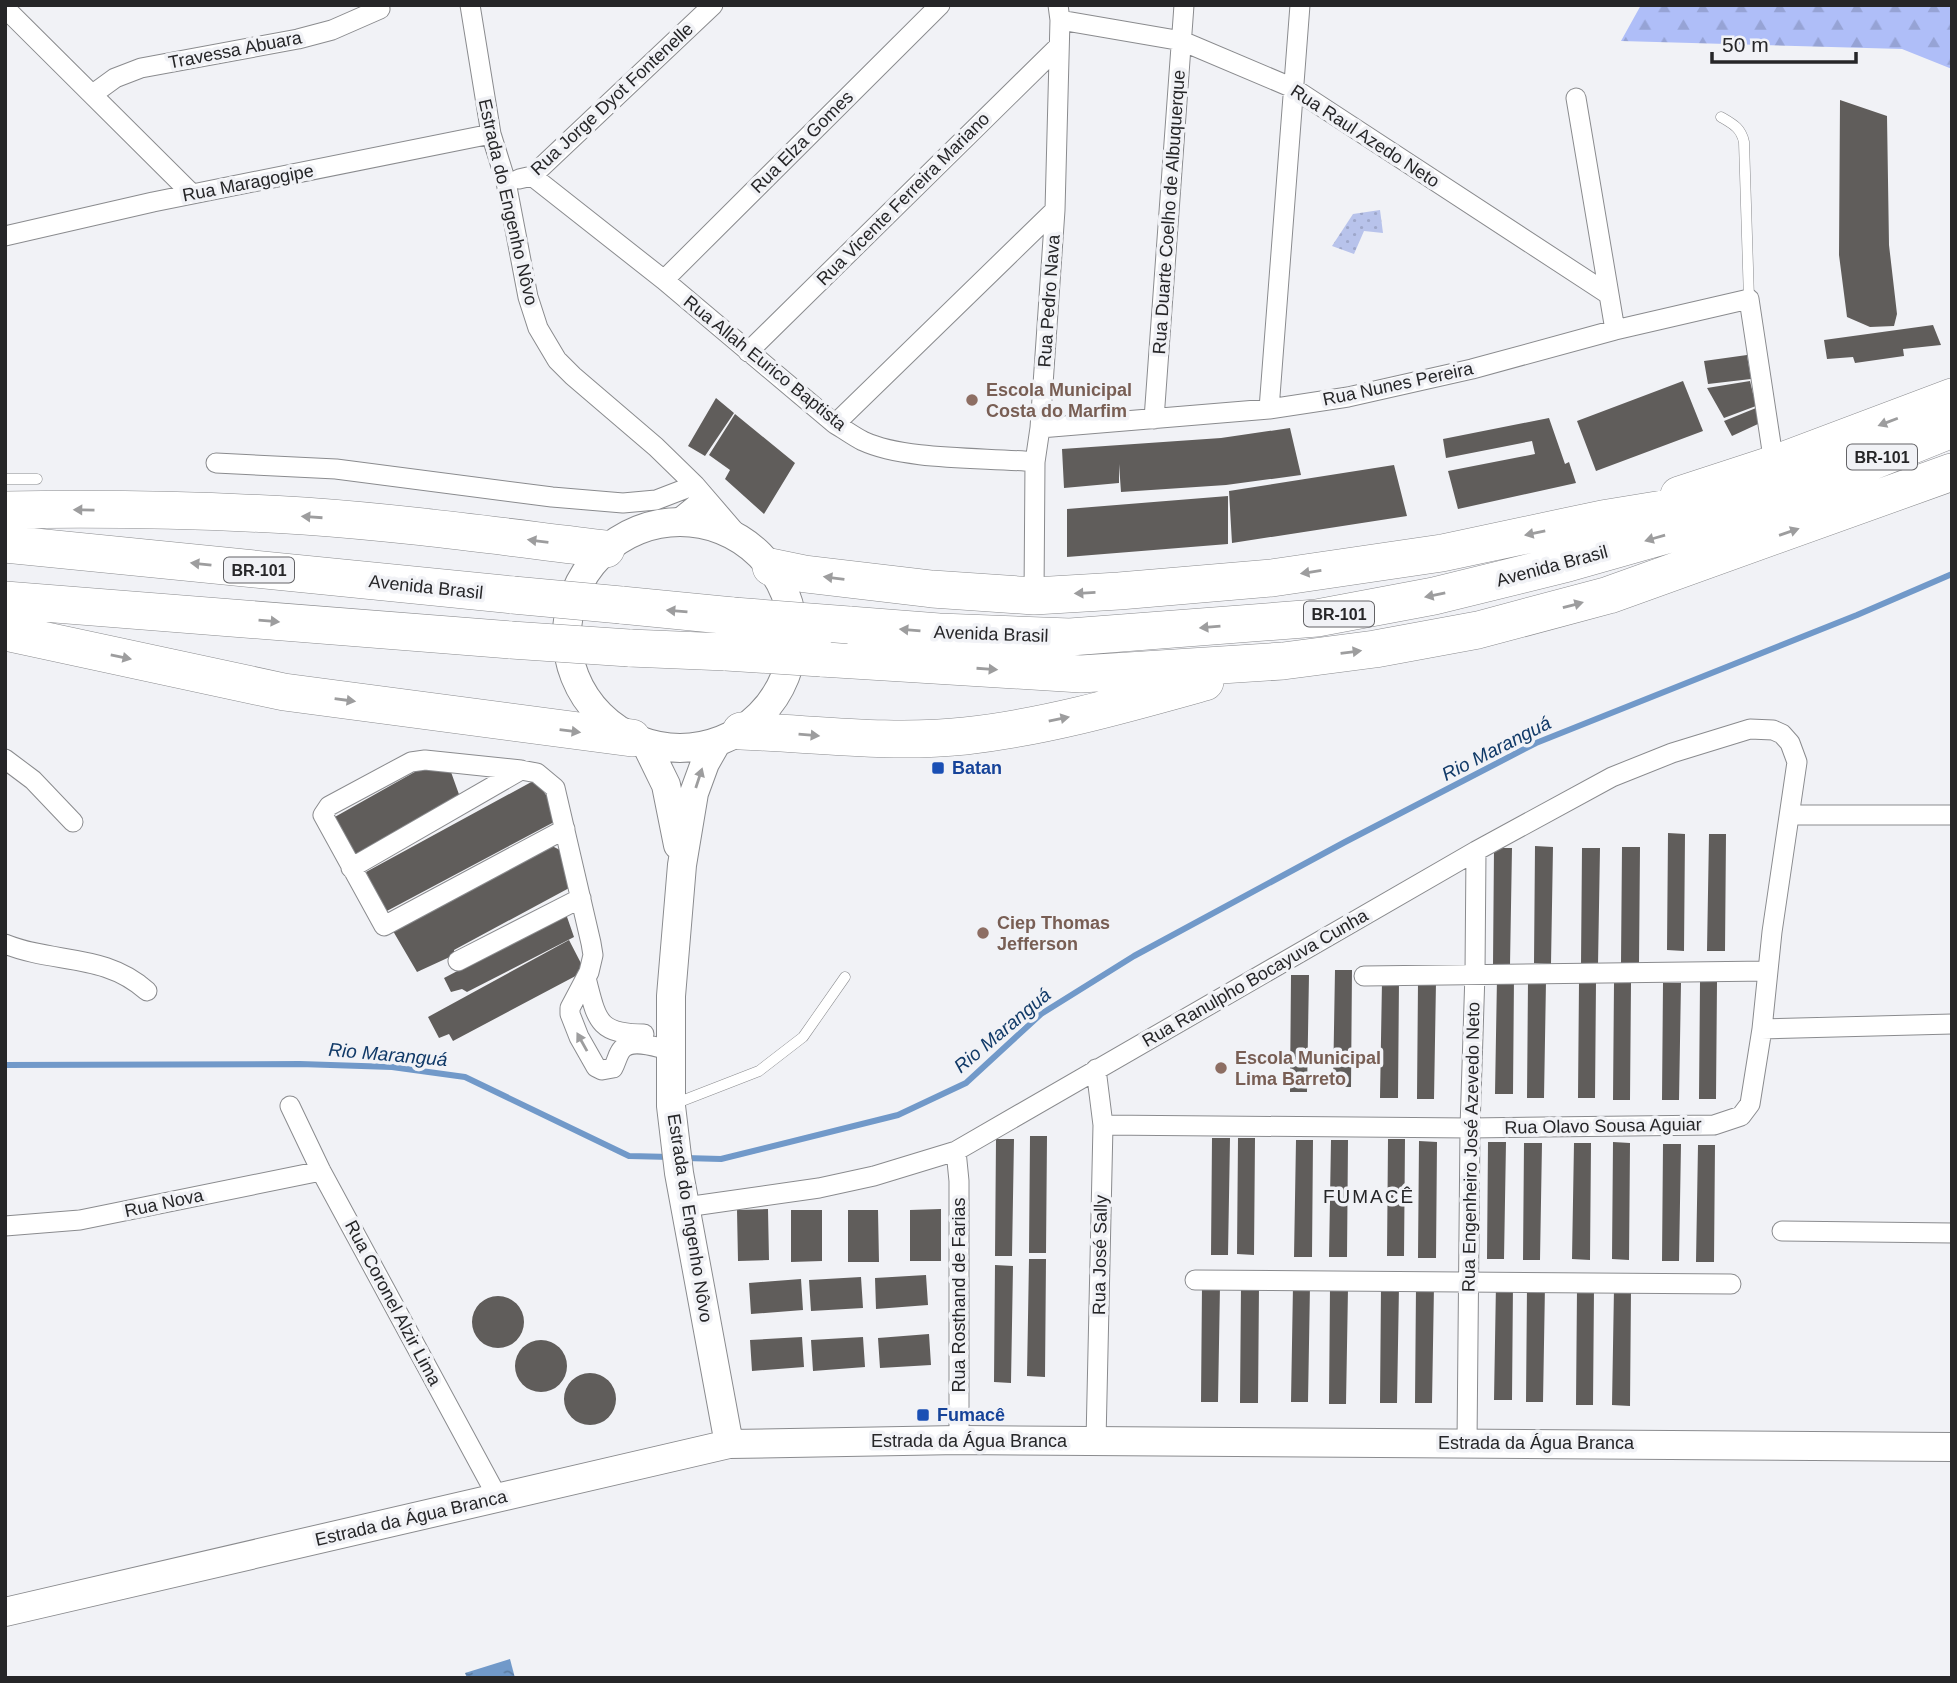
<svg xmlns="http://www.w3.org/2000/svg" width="1957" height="1683" viewBox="0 0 1957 1683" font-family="Arial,sans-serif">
	<defs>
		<pattern id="forest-firs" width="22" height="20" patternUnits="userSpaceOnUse" patternTransform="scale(1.75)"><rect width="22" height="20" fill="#afbef8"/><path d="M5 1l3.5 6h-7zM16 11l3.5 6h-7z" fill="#96a3d5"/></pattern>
		<pattern id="park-dots" width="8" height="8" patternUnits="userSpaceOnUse" patternTransform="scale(1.75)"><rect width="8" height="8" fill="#b8c3eb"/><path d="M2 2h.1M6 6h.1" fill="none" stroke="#9ea7ca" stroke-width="1.8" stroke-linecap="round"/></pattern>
		<pattern id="water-ripples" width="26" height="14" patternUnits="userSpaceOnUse" patternTransform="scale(1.75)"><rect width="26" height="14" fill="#7199c9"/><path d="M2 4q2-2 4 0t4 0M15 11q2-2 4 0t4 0" fill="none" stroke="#5d7da3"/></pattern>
	</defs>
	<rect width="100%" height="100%" fill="#f1f2f6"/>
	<!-- forest -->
	<path fill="url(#forest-firs)" d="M1641,5H1952V69L1902,49L1621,41Z"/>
	<!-- park -->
	<path fill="url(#park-dots)" d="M1380,210L1383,233L1364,231L1354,254L1332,246L1353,214Z"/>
	<!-- water -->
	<path fill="url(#water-ripples)" d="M510,1659L515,1678H467L465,1673Z"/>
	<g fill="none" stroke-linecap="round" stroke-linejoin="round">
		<!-- stream -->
		<path stroke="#7199c9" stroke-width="6" d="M5,1065L300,1064L392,1067L465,1077L629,1156L671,1157
			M685,1158L721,1159L898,1115L966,1083L1041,1014L1134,956L1345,842L1536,743L1857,615L1952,574"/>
	</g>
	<!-- building -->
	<path fill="#605d5b" d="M1840,100L1887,116L1889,245L1897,314L1894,326L1870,327L1847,317L1839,255Z
		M1933,325L1941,345L1903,349L1904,356L1855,363L1853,357L1827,359L1824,340Z
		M1747,355L1751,379L1708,384L1704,361Z
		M1683,381L1703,431L1596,471L1577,421Z
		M1750,381L1756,406L1724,418L1707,388Z
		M716,398L734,413L705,456L688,446Z
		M1756,408L1758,424L1732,436L1724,421Z
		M735,414L795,463L764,514L725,479L730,470L709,455Z
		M1549,418L1565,464L1569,462L1576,483L1458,509L1448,471L1535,454L1532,441L1446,458L1443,439Z
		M1290,428L1301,475L1226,485L1121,492L1119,464V483L1064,488L1062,449L1221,438Z
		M1394,465L1407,516L1232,543L1229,491Z
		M1228,496V544L1067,557V509Z
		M420,769L451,772L461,800L354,857L333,818Z
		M535,780L549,799L556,821L385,912L366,872Z
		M1668,833L1685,834L1684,951L1667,950Z
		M1709,834H1726L1725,951H1707Z
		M552,846L560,850L571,887L454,950V955L417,972L393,931Z
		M1535,846L1553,847L1551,964L1534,963Z
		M1622,847H1640L1639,963H1621Z
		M1494,848H1512L1510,965H1493Z
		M1582,848H1600L1598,965H1581Z
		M566,914L574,937L467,992L462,989L451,992L444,978Z
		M569,940L585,971L453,1041L449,1034L439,1038L428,1017Z
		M1335,970H1352L1351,1087H1333Z
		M1291,975H1309L1307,1092H1290Z
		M1497,977H1514L1513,1094H1495Z
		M1382,981H1399L1398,1098H1380Z
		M1528,981H1546L1544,1098H1527Z
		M1418,982H1436L1434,1099H1417Z
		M1579,982H1596L1595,1098H1578Z
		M1700,982H1717L1716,1099H1699Z
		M1614,983H1631L1630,1100H1613Z
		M1663,983H1681L1679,1100H1662Z
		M1030,1136H1047L1046,1253H1029Z
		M1212,1138H1230L1228,1255H1211Z
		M1238,1138H1255L1254,1255L1237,1254Z
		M996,1139H1014L1012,1256H995Z
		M1388,1139H1405L1404,1256H1387Z
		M1296,1140H1313L1312,1257H1294Z
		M1331,1140H1348L1347,1257H1329Z
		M1419,1141L1437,1142L1436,1258H1418Z
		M1488,1142H1506L1504,1259H1487Z
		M1613,1142L1630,1143L1629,1260L1612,1259Z
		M1524,1143H1542L1540,1260H1523Z
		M1574,1143H1591L1590,1260L1572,1259Z
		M1663,1144H1681L1679,1261H1662Z
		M1698,1145H1715L1714,1262H1696Z
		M768,1209L769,1260L738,1261L737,1210Z
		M941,1209V1261H910V1210Z
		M791,1210H822V1261L791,1262Z
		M848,1210H878L879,1262H848Z
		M1029,1259H1046L1045,1377L1027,1376Z
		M995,1265L1013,1266L1011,1383L994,1382Z
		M926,1275L928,1305L876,1309L875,1278Z
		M861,1277L863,1308L811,1311L809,1280Z
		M801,1279L803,1310L751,1314L749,1283Z
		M1496,1283H1513L1512,1400H1494Z
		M1202,1285H1220L1218,1402H1201Z
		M1241,1285L1259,1286L1258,1403H1240Z
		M1293,1285H1310L1308,1402H1291Z
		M1527,1285H1545L1543,1402H1526Z
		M1381,1286H1399L1397,1403H1380Z
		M1416,1286H1434L1432,1403H1415Z
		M1330,1287L1348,1288L1346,1404H1329Z
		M1577,1288L1594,1289L1593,1405H1576Z
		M1614,1288L1631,1289L1630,1406L1612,1405Z
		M472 1322a26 26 0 1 1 52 0a26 26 0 1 1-52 0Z
		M929,1334L931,1365L880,1368L878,1338Z
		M802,1337L804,1367L752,1371L750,1340Z
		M863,1337L865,1367L813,1371L811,1340Z
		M515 1366a26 26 0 1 1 52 0a26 26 0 1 1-52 0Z
		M564 1399a26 26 0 1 1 52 0a26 26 0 1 1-52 0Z"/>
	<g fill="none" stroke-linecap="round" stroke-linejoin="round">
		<!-- lane casing -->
		<g stroke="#8a8b8e" stroke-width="11">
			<path id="lane" d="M1721,117C1733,124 1741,128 1744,142L1749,299
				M5,479H37
				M674,1104L759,1071L803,1037L845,977"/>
		</g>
		<!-- street casing -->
		<g stroke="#8a8b8e" stroke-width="21">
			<path id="street" d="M470,5L491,134L506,182L528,297L538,328L557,360L573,376L656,447L695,485L744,542
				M5,8L192,194
				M1060,20L1182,41L1293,88L1608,294
				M93,94L115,78L141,68L298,39L332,30L380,9
				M1576,98L1615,330
				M532,176L664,280L835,424C844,429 853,436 863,441C906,461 986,457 1035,462
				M519,179L532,176L713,5
				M5,236L153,202L491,134
				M664,280L940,5
				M748,352L1058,47
				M1269,409L1300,5
				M1154,419L1184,5
				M835,424L1055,210
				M1040,428L1269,409L1348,397L1472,369L1615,330L1749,299L1774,464
				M216,463L336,469L552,497L623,503L656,500L695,485
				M674,522L705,497
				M1034,596L1035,462L1040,428L1055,210L1060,20L1058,5
				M5,759L33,780L73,822
				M1790,815H1952
				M565,829L384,926L323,815L329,806L411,762L425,760L521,770L537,773L555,788L591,943L593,955L589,972L570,1008V1014L579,1037L596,1067L602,1070L613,1068C616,1063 617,1057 620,1052C629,1036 657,1048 670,1050
				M351,868L521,770
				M5,944C55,964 105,953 147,991
				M458,961L581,898
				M1364,976L1768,971
				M586,978C597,1020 597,1034 644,1034
				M1762,1029L1952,1024
				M1096,1069L1103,1125L1096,1441
				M290,1106L321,1171L498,1498
				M956,1151L959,1181V1440
				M686,1207L819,1188L874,1176L956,1151L1476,851L1612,777L1672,753L1750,729L1773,730L1782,734L1790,743L1797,762L1772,932L1762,1029L1750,1104L1741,1116L1714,1125L1470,1128L1103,1125
				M5,1226L80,1220L321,1171
				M1782,1231L1952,1233
				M1195,1280L1731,1284
				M1467,1443L1470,1128L1475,973L1476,851"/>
		</g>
		<!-- secondary casing -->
		<g stroke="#8a8b8e" stroke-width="30">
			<path id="secondary" d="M567 635a113 113 0 1 1 226 0a113 113 0 1 1-226 0Z
				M717,742L705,763L694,793L682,865L671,996V1106L679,1173L729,1444
				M646,744L666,785L678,845
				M5,1612L729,1444L959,1440L1952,1447"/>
		</g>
		<!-- highway casing -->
		<g stroke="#8a8b8e" stroke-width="38">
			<path id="highway" d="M1679,495L1774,464L1952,397
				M5,510C104,508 205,510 304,516C405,523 505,537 606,549
				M5,544L513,595
				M771,567L805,574L932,589L1034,596L1119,591L1272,578L1442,553L1602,519L1712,501
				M5,600L511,640
				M621,605L733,616
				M849,625L939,632L1070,637L1317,618L1434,596L1568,563L1716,521L1813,485L1952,429
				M5,632L284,692L632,738
				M629,648L726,652
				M821,658L1081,674L1283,661L1375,649L1478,630L1609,595L1952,472
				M741,731C816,734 890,744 965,736C1046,727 1126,704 1205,682"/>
		</g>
		<!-- lane -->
		<use href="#lane" stroke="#fff" stroke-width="10"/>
		<!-- street -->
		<use href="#street" stroke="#fff" stroke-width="19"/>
		<!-- secondary -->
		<use href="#secondary" stroke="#fff" stroke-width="28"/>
		<!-- highway -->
		<use href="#highway" stroke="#fff" stroke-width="37"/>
		<!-- highway-bridge casing -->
		<g stroke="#8a8b8e" stroke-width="38" stroke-linecap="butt">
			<path id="highway-bridge" d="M513,595L621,605
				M733,616L849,625
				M511,640L629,648
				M726,652L821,658"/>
		</g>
		<!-- highway-bridge -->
		<use href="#highway-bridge" stroke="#fff" stroke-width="37"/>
	</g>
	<!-- one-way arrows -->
	<defs><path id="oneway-solid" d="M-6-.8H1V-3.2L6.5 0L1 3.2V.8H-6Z" transform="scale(1.75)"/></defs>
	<g fill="#9d9d9e">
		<use href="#oneway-solid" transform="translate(1888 422) rotate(159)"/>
		<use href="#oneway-solid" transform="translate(84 510) rotate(-179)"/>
		<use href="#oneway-solid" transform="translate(312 517) rotate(-176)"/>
		<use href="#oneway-solid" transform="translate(1789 532) rotate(-19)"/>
		<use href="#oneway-solid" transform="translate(1535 533) rotate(168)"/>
		<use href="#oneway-solid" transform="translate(1655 538) rotate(164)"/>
		<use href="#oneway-solid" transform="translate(538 541) rotate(-173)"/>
		<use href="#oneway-solid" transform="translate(201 564) rotate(-174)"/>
		<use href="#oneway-solid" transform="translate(1311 572) rotate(171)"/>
		<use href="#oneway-solid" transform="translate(834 578) rotate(-173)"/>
		<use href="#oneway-solid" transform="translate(1085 593) rotate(177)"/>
		<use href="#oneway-solid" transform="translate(1435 595) rotate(168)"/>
		<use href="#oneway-solid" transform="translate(1573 605) rotate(-15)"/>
		<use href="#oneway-solid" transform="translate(677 611) rotate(-175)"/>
		<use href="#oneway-solid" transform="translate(269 621) rotate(5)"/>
		<use href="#oneway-solid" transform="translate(1210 627) rotate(175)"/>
		<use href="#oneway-solid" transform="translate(910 630) rotate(-175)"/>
		<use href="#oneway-solid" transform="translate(1351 652) rotate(-7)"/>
		<use href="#oneway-solid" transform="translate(121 657) rotate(12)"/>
		<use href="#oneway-solid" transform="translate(987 669) rotate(4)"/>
		<use href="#oneway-solid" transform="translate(345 700) rotate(8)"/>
		<use href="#oneway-solid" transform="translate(1059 719) rotate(-12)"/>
		<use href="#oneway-solid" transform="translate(570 731) rotate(7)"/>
		<use href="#oneway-solid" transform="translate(809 735) rotate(5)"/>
		<use href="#oneway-solid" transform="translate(699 778) rotate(-72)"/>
		<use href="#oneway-solid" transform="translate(582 1042) rotate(-119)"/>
	</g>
	<!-- markers -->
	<g fill="#8d6e63" stroke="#f1f2f6" stroke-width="2.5">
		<circle cx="972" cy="400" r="7"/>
		<circle cx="983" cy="933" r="7"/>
		<circle cx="1221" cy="1068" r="7"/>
	</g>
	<g fill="#1a4fb4" stroke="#f1f2f6" stroke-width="2.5">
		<rect x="931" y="761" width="14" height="14" rx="3.5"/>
		<rect x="916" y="1408" width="14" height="14" rx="3.5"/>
	</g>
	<g text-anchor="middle" stroke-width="7" stroke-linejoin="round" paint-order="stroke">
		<!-- shield labels -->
		<g fill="#f1f2f6" stroke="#636366" stroke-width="2">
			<rect x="1847" y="444.5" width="70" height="25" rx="5"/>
			<rect x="224" y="557.5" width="70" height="25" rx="5"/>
			<rect x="1304" y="601.5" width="70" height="25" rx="5"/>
		</g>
		<g font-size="16" font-weight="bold" fill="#262628">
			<text x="1882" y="463">BR-101</text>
			<text x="259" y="576">BR-101</text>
			<text x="1339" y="620">BR-101</text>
		</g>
		<!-- street labels -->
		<g font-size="18" fill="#262628" stroke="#f1f2f6">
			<text transform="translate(235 50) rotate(-11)" y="6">Travessa Abuara</text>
			<text transform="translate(612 99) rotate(-43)" y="6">Rua Jorge Dyot Fontenelle</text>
			<text transform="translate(1365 136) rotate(33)" y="6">Rua Raul Azedo Neto</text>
			<text transform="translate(802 142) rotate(-45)" y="6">Rua Elza Gomes</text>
			<text transform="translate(248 183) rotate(-11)" y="6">Rua Maragogipe</text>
			<text transform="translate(903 199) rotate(-45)" y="6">Rua Vicente Ferreira Mariano</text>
			<text transform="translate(508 202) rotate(77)" y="6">Estrada do Engenho Nôvo</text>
			<text transform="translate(1169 212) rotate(-86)" y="6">Rua Duarte Coelho de Albuquerque</text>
			<text transform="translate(1049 301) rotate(-86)" y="6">Rua Pedro Nava</text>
			<text transform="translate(765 363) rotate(39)" y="6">Rua Allah Eurico Baptista</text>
			<text transform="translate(1398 384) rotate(-12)" y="6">Rua Nunes Pereira</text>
			<text transform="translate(1552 566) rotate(-15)" y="6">Avenida Brasil</text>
			<text transform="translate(426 587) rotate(6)" y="6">Avenida Brasil</text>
			<text transform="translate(991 634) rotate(2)" y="6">Avenida Brasil</text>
			<text transform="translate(1255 978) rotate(-30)" y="6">Rua Ranulpho Bocayuva Cunha</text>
			<text transform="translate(1603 1126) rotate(-1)" y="6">Rua Olavo Sousa Aguiar</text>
			<text transform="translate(1471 1147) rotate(-89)" y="6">Rua Engenheiro José Azevedo Neto</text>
			<text transform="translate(164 1203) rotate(-12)" y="6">Rua Nova</text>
			<text transform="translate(690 1218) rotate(81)" y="6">Estrada do Engenho Nôvo</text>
			<text transform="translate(1100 1255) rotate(-89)" y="6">Rua José Sally</text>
			<text transform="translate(959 1295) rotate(-90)" y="6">Rua Rosthand de Farias</text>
			<text transform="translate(393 1303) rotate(62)" y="6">Rua Coronel Alzir Lima</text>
			<text x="969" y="1447">Estrada da Água Branca</text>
			<text x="1536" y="1449">Estrada da Água Branca</text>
			<text transform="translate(411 1518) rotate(-13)" y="6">Estrada da Água Branca</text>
		</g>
		<!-- education labels -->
		<g font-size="18" font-weight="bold" fill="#785e54" stroke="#f1f2f6" text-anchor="start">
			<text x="986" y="396">Escola Municipal<tspan x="986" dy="21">Costa do Marfim</tspan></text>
			<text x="997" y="929">Ciep Thomas<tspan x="997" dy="21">Jefferson</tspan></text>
			<text x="1235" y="1064">Escola Municipal<tspan x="1235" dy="21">Lima Barreto</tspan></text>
		</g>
		<!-- transit labels -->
		<g font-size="18" font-weight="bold" fill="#164399" stroke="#f1f2f6" text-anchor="start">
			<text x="952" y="774">Batan</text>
			<text x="937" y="1421">Fumacê</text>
		</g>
		<!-- water labels -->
		<g font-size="19" font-style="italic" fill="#113a68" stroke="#f1f2f6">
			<text transform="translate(1496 748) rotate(-27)" y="7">Rio Maranguá</text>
			<text transform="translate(1002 1030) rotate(-40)" y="7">Rio Maranguá</text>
			<text transform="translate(388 1054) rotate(5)" y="7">Rio Maranguá</text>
		</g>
		<!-- neighbourhood labels -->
		<g font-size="19" letter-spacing="2" fill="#262628" stroke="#f1f2f6">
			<text x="1369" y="1203">FUMACÊ</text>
		</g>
	</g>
	<!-- border -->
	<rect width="1957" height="1683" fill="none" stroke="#262628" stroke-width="14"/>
	<!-- scale -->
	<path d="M1712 52v10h144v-10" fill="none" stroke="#262628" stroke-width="3.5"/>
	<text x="1722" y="52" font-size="21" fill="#262628" stroke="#f1f2f6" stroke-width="5" paint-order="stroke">50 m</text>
</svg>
